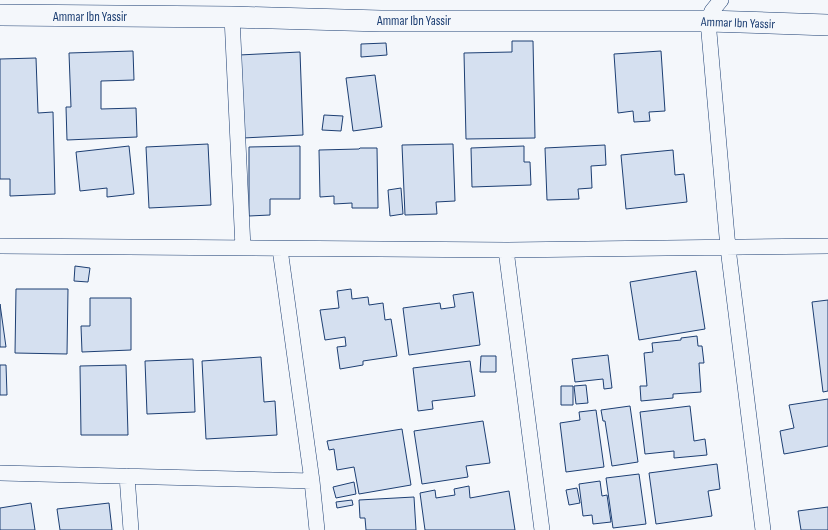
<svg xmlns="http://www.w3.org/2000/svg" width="828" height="530" viewBox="0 0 828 530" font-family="'Sofia Sans Condensed',sans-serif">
	<rect width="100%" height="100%" fill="#f4f7fb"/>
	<!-- building -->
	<path fill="#d5e0f0" stroke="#1d3f73" d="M512,41H533L535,138L466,139L464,53L512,52Z
		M386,43L387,55L361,57V44Z
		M133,51L134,80L101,81V109L136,108L137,137L67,140L66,107H71L69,53Z
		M661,51L665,111L649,112L650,121L634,122L633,111L618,113L614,54Z
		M300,52L303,135L243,138L239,55Z
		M36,58L38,113L53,112L55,194L10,196V179H0V59Z
		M375,75L382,127L353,131L346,78Z
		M324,115L343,116L341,131L322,130Z
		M208,144L211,205L149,208L146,147Z
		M453,144L455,201L436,202L437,214L405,215L402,145Z
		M605,145L606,165L591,166L592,188L578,189L579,199L547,200L545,148Z
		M129,146L134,194L107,197V188L80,191L76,152Z
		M300,146V199H270V215L249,216V147Z
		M524,146V162H530L531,185L472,187L471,148Z
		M360,148H377L378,208H352V203L334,204V196L320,197L319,150L359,149Z
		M673,150L675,175L684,174L687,202L626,209L621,155Z
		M401,188L403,214L390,216L388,190Z
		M75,266L90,268L88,282L74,281Z
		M696,271L705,329L639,340L630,282Z
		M16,289H68L67,354L15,353Z
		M351,289L352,299L368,297L369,305L383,303L385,320L391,319L397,356L363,361V365L340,369L337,347L346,346L345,337L325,340L320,310L339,308L337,291Z
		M473,292L480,345L409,355L403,308L440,303L441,309L455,307L453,295Z
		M90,298H131V350L82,352L81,326H90Z
		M828,300V391L823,392L812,302Z
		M0,304L6,347H0Z
		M697,336L698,346H702L704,363H699L701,392L673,394V398L641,401L640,386H647L644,353L653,352L652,343L681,340V338Z
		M608,355L612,388L604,389L603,379L575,382L572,359Z
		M481,356H496V372H480Z
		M261,357L264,402L275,401L277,435L206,439L202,361Z
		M193,359L195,412L147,414L145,361Z
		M470,361L475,396L432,401L433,409L418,411L413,368Z
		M0,365H6L7,395H0Z
		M126,365L128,435H81L80,366Z
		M586,385L588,403L576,404L574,386Z
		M561,386H573V405H561Z
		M828,399V446L784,454L780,431L794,428L789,405Z
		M630,406L638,462L612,466L605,421H603L601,410Z
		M690,406L694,441L705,439L707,455L674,458V451L645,454L640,412Z
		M596,410L604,467L566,472L560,423L580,420L579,412Z
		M483,421L490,463L466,466L468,477L422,484L414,431Z
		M402,429L411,485L359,494L354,467L337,470L334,449L329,450L327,441Z
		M717,464L720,489L708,491L712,516L656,524L649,473Z
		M639,474L646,524L613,528L606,478Z
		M600,481L602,496L607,495L611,522L593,524L592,515L583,516L579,484Z
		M354,482L356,494L336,498L333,487Z
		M469,486L470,498L509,491L515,530H425L420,493L435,490L436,498L455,495L454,489Z
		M577,488L580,503L569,505L566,490Z
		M414,497L416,530H366L365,518H360L359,500Z
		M352,500L353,505L337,508L336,502Z
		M31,503L35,530H0V508Z
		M109,503L112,530H60L57,509Z
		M828,507V530H801L798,511Z"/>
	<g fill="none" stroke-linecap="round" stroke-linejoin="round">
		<!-- street casing -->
		<g stroke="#1d3f73" stroke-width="16">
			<path id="street" d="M721,0L712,11L708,21L728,248L763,530
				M232,17L243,248
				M0,246L506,250L828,246
				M280,249L312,481L317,530
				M506,250L542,530
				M0,473L312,481
				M127,476L131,530"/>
		</g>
		<!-- secondary casing -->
		<g stroke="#1d3f73" stroke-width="22">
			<path id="secondary" d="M0,15L232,17L381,21H708L828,25"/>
		</g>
		<!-- street -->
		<use href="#street" stroke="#f4f7fb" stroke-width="15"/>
		<!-- secondary -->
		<use href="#secondary" stroke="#f4f7fb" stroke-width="21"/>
	</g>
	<g text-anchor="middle" stroke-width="3" stroke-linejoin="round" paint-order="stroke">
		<!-- street labels -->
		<g font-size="13" fill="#1d3f73" stroke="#f4f7fb">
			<text x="90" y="21">Ammar Ibn Yassir</text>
			<text x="414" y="25">Ammar Ibn Yassir</text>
			<text transform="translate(738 22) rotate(2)" y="5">Ammar Ibn Yassir</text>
		</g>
	</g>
</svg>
